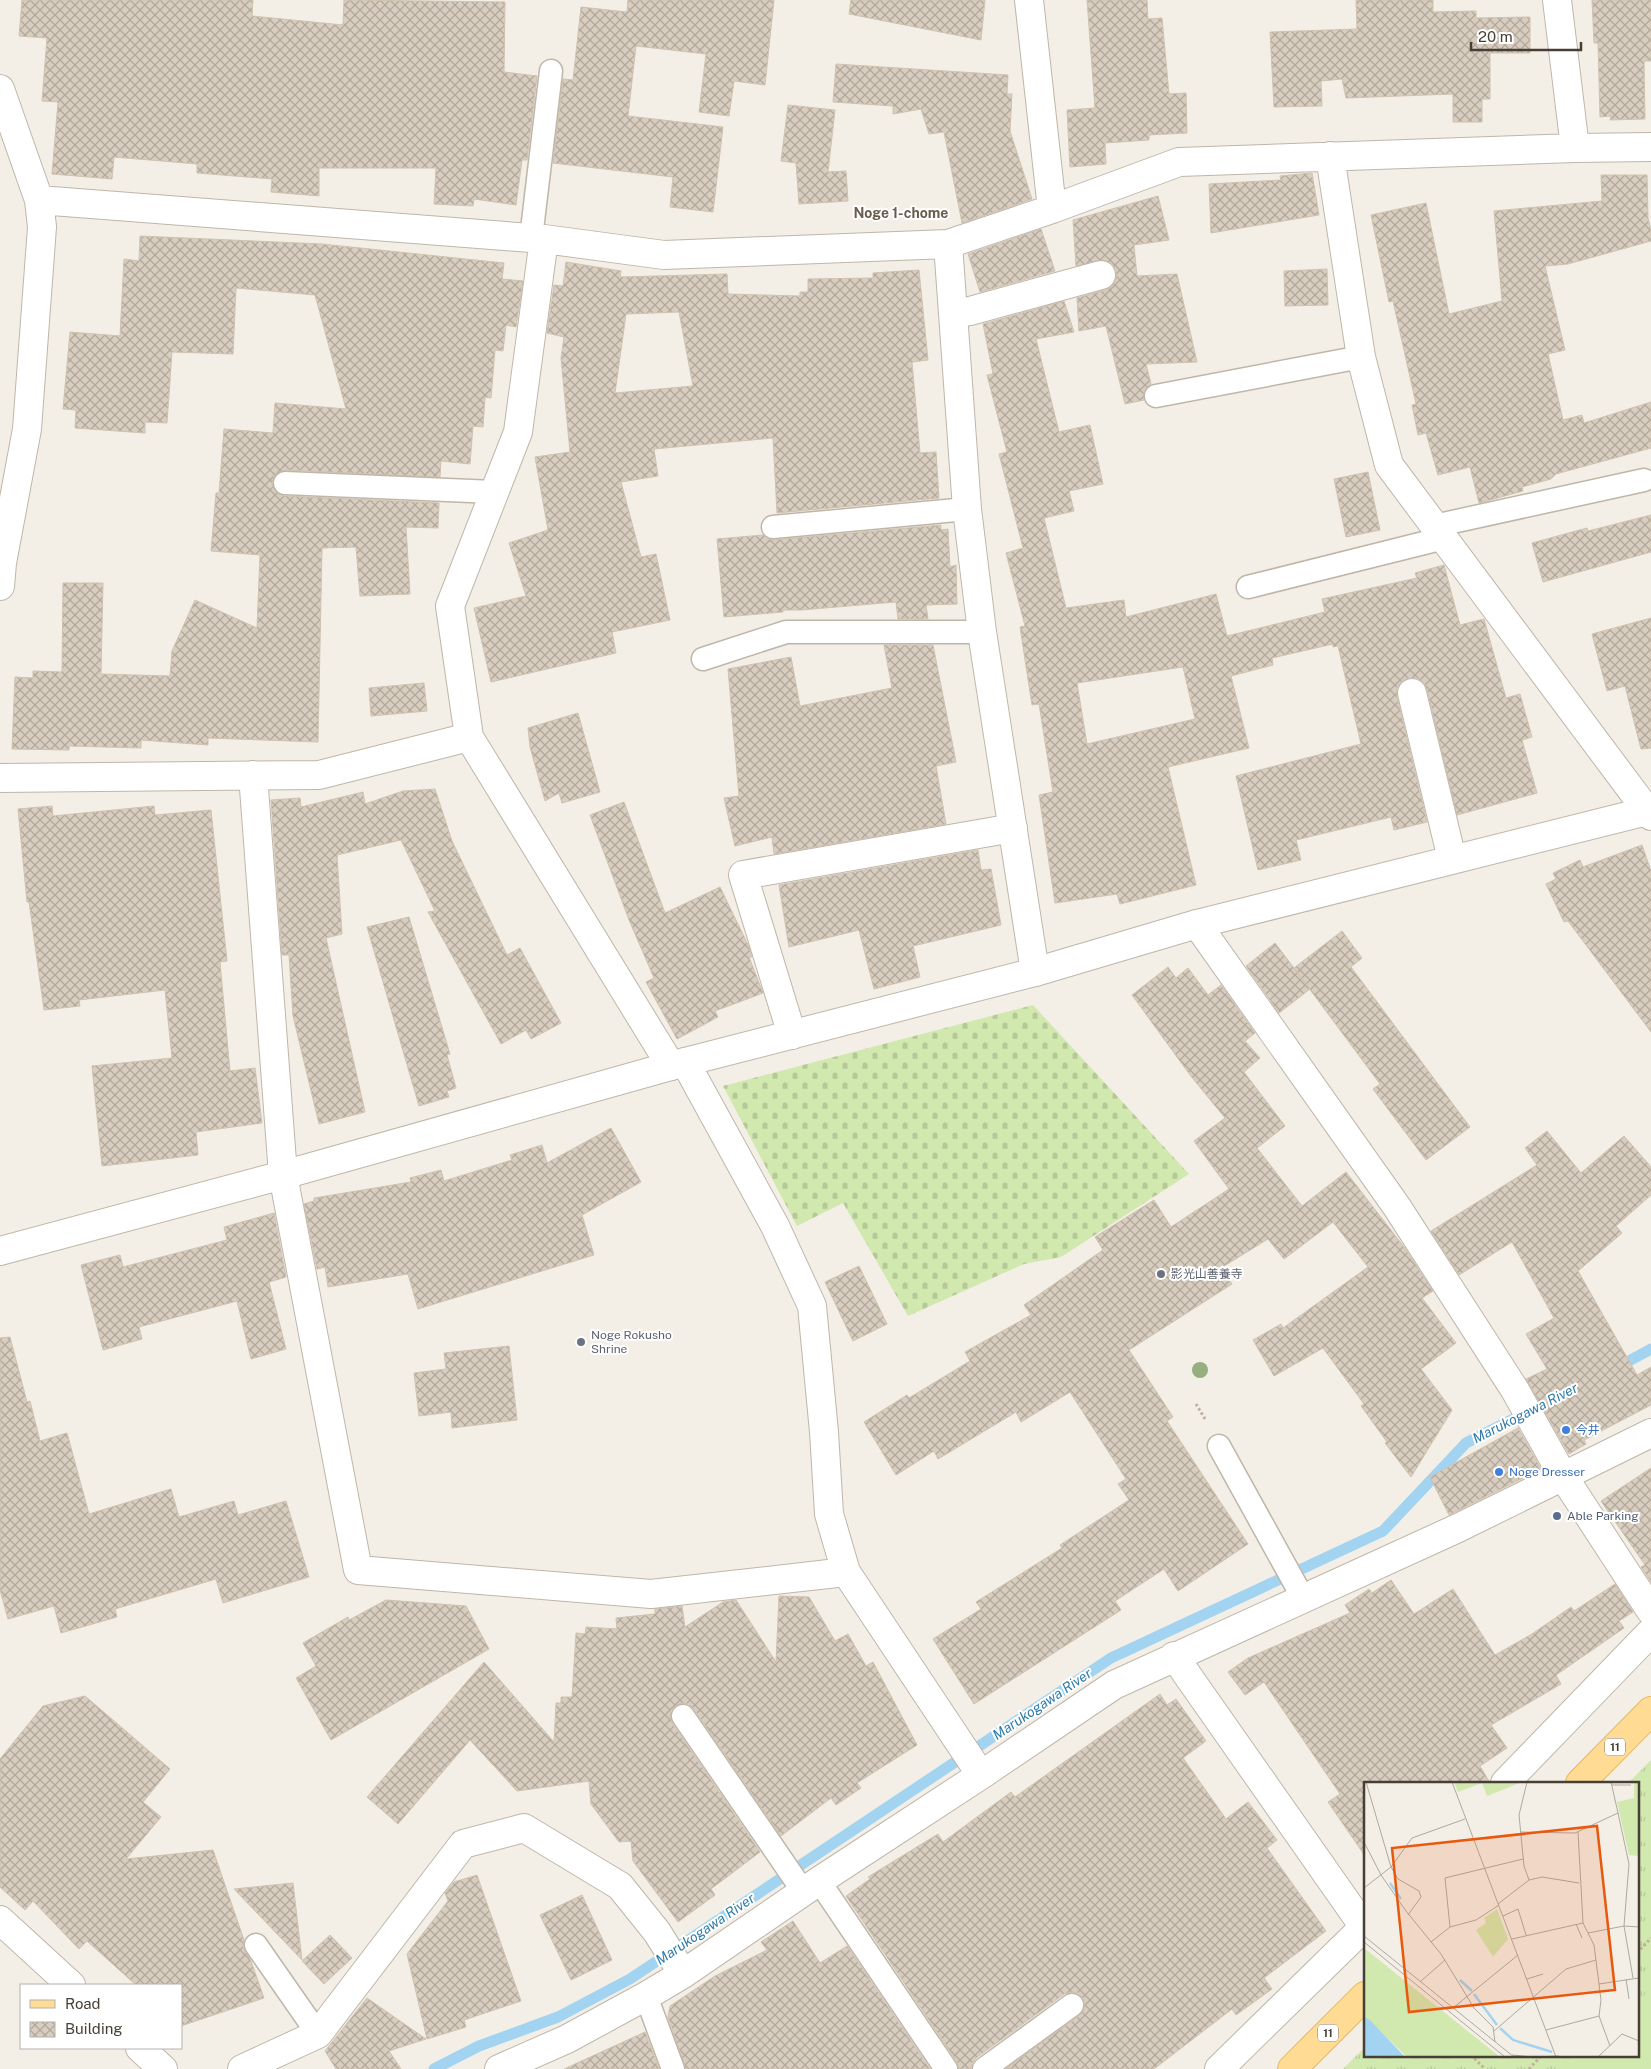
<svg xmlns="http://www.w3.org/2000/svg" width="1651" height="2069" viewBox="0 0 1651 2069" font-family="'Public Sans','Noto Sans JP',sans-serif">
	<defs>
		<pattern id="grass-tufts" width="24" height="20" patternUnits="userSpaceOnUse" patternTransform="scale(1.25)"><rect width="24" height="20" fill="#d1e8af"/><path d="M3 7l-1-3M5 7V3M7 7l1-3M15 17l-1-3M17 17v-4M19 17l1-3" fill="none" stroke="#b5c897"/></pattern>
		<pattern id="cemetery-stones" width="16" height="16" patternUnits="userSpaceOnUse" patternTransform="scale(1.25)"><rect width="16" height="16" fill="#d1e8af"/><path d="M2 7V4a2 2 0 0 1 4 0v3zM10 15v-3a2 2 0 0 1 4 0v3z" fill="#b5c897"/></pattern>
		<pattern id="building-cross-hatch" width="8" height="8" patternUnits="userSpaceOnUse" patternTransform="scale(1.25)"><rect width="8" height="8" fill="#d8cdbf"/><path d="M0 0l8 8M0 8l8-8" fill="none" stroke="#b1a89c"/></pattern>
	</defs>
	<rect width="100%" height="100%" fill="#f3efe7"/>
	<!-- grass -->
	<path fill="url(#grass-tufts)" d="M1651,1760V2069H1343L1365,2047V2055H1637V1783H1628Z"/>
	<!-- cemetery -->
	<path fill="url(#cemetery-stones)" d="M1033,1005L1189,1174L1061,1257L1024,1264L908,1316L843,1203L797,1226L723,1086Z"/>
	<!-- park -->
	<path fill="#d1e8af" d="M1651,1988V2069H1574L1587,2055H1637V2002Z"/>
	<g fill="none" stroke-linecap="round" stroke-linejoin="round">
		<!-- stream -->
		<path stroke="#a2d4f1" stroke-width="11" d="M1616,1368L1651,1349
			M434,2069L479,2046L558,2017L630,1979L1111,1658L1383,1531L1466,1443L1555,1398"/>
	</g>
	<!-- building -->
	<path fill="url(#building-cross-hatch)" stroke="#d0c2af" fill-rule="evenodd" d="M22,0H253L252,16L343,25L344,0L505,2L504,72L537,76L527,160H522L516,205L474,199L473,206L434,204L436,168H319V196L271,192L272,179L197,173V164L114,157L112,179L52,174L58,102L42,101L47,38L19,36Z
		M628,0H774L765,85L734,81L729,116L699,112L706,54L636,46L628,116L723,127L713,212L670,207L673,177L553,163L563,79L573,80L581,7L627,12Z
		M851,0H985L981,40L849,14Z
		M1087,0H1147L1148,19L1162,18L1169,94L1186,93L1187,133L1149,135V140L1105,143L1106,164L1070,167L1067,110L1095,108Z
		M1356,0H1433V12L1476,11V18L1530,17V53H1490V99H1482V122H1453V94L1346,98L1342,79L1321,81L1322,106L1274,107L1270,32L1357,29Z
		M1592,0H1651V61H1644L1645,119L1610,120L1611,116L1600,117L1598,43H1594Z
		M836,64L1008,75L1007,94H1012L1010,131L1032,199L962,223L944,132L929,134L921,109L893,114V106L833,102Z
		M788,105L835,110L828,172L846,171L848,201L799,204L796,163L781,161Z
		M1312,173L1319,215L1211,233L1209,184L1281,180L1280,176Z
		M1601,175H1647L1648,218L1651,230V241L1568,264L1545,266L1565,350L1548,354L1563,420L1582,415L1584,423L1651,402V448L1556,474L1551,479L1522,487L1523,491L1479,503L1470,467L1438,475L1426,433L1418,435L1412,405L1416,404L1393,301L1389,302L1371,215L1426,203L1449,314L1502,301L1494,211L1602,201Z
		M1158,196L1169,240L1134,245L1137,276L1177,274L1197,362L1146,364L1151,384L1144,391V400L1125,404L1106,326L1079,331L1077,298L1105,290L1112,286L1116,279V270L1112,264L1104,260L1076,266L1073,220Z
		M1041,229L1055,271L980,292L968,254Z
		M140,236L322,244L504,263L502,279L523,281L516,327L506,325L503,351L495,350L491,398L485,397L483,427L473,426L470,464L441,461L440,477L286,470L279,472L274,476L272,483L274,489L278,494L284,496L439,503L438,528L406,527L410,594L360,596L356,547L322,548L318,742L208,738V745L141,740V748L69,746V750L12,749L15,677L33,678V671L62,672L63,583H103L101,674L170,676L172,651L195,600L257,628L260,555L211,551L216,493H219L224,429L273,433L275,403L346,409L315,295L236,288L233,354L172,352L167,423L145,422V433L75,428L76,410L63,409L70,332L120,336L124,259L139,261Z
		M566,262L621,271L620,277L727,274L728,294L800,296V292H808V279L873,278V273L919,270L928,360L912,362L920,453L936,452L939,498L777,513L773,438L654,449L658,476L621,482L641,557L656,554L670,620L612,632L616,653L491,682L474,608L526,596L509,543L548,530L535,457L570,452L561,358L564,337L547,333L554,285L563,286ZM679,312L693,386L615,393L626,314Z
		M1327,269L1328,305L1285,306L1284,271Z
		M1064,301L1074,332L1036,339L1059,432L1090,425L1103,484L1069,491L1074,511L1044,518L1066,608L1124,600L1126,617L1216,594L1227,636L1325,612L1322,599L1417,578L1415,573L1444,565L1460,625L1484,619L1506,698L1520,694L1532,737L1522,740L1537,793L1457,815L1427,689L1424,683L1417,678H1408L1401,682L1397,688V697L1427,822L1394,830L1391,817L1296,840L1301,860L1258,870L1236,776L1361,744L1338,646L1333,647V644L1272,658L1273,665L1231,676L1249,748L1168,767L1196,885L1120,904L1117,894L1055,903L1039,795L1053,792L1039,704L1032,705L1020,627L1025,626L1006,553L1023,548L999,454L1007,452L987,375L993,374L983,324ZM1183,667L1195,719L1087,744L1077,683Z
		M1368,472L1380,530L1346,537L1334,479Z
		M1651,515V552L1543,582L1532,543L1587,528L1588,531Z
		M941,525V530L948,529L950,567L956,565L957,604L926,605L928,619H898L896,602L801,610H783V612L724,617L717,539L763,535L768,539L774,540Z
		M1651,618V748L1641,749L1625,686L1607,691L1592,634Z
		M884,645H933L956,762L936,766L946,824L774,854L772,837L735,846L724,798L739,796L728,669L791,657L800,706L892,688Z
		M424,683L427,711L371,716L369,688Z
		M578,713L600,792L562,803L559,793L545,801L530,747L528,728Z
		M435,789L452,841L507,955L520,948L561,1023L531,1039L526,1030L501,1044L428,912L435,911L401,840L337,855L342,934L326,938L365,1112L319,1124L293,1016L289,955H282L271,800L300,798L301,807L363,792L365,804L403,791Z
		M624,802L665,913L720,887L749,947L752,957H749L763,993L715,1011L718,1017L677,1039L646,982L654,978L629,920L590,815Z
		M52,806L53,816L154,806L155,815L211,810L227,961L220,962L230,1071L255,1068L262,1123L196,1132L198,1155L102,1166L92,1066L172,1058L165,990L79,1000L80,1006L44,1010L29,902H27L18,809Z
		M1642,845L1651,871V1032L1568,921L1564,922L1546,884L1556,879L1553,873L1580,860L1583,867Z
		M978,850L981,870L991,869L1001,925L913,946L920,977L874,989L859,930L789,947L779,885Z
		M409,917L450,1054L447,1055L456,1088L447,1091L449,1097L419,1106L367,927Z
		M1342,931L1362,958L1351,967L1470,1127L1426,1160L1373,1089L1380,1084L1294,968Z
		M1275,943L1310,989L1279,1013L1246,966Z
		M1168,967L1176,978L1188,968L1208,995L1221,985L1255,1033L1245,1041L1260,1058L1244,1072L1285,1126L1257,1148L1302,1206L1346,1172L1404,1247L1433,1291L1422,1298L1456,1343L1421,1369L1452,1410L1411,1477L1385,1443L1387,1442L1361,1406L1364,1404L1323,1348L1274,1376L1253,1340L1281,1324L1283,1328L1368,1267L1333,1222L1284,1259L1268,1239L1221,1268L1232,1284L1129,1350L1173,1417L1167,1421L1248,1544L1178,1591L1164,1569L1115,1601L1121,1610L974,1704L933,1639L981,1609L976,1602L1062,1548L1060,1545L1129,1500L1118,1484L1126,1479L1070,1392L1021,1422L1016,1412L938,1459L934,1451L896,1475L864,1422L907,1395L909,1398L970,1361L965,1352L1031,1315L1024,1305L1103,1250L1095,1237L1154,1200L1171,1227L1229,1189L1194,1141L1225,1118L1190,1075L1132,995Z
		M611,1128L641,1182L582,1215L594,1255L418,1309L408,1274L328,1287L325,1267L317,1269L304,1204L314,1201V1198L411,1182L410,1178L441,1170L444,1181L512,1160L510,1155L542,1145L547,1163Z
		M1547,1131L1581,1173L1624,1136L1651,1167V1195L1616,1226L1622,1233L1578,1271L1637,1375L1651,1367V1405L1584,1440L1586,1444L1569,1454L1526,1379L1547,1369L1526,1334L1554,1318L1512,1242L1459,1275L1431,1231L1537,1165L1525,1148Z
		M274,1213L286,1277L269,1282L286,1349L251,1359L237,1301L139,1327L142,1339L103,1350L81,1265L120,1255L123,1267L227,1240L224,1227Z
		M859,1266L887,1324L853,1341L825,1282Z
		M10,1337L27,1402L30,1401L40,1441L67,1433L89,1514L171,1489L179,1517L234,1501L238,1515L286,1501L309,1577L223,1603L216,1579L115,1609L117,1617L61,1633L54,1606L8,1619L0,1590V1338Z
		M509,1346L517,1420L452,1428L451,1412L419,1416L414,1373L446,1369L444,1353Z
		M1518,1428L1541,1469L1449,1515L1430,1477Z
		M1651,1468V1582L1641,1567L1645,1565L1601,1501Z
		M1391,1580L1414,1614L1453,1589L1495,1655L1532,1634L1571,1607L1574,1611L1615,1584L1633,1612L1619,1621L1624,1628L1556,1675L1561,1684L1491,1725L1507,1748L1480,1766L1490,1783H1365V1856L1328,1802L1340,1794L1264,1682L1245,1695L1228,1672L1248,1658L1350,1613L1345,1605L1369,1589L1372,1593Z
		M779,1596L809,1597L835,1641L848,1634L866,1666L873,1662L917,1745L857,1783L861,1788L836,1805L831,1798L781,1836L694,1709L689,1704L682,1703L675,1706L671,1710L670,1717L672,1723L760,1852L711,1889L715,1895L678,1922L633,1861L631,1841L619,1842L591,1804L589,1781L517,1791L470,1740L398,1824L367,1797L484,1662L554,1742L556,1703H561V1697H572L576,1633L585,1634L586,1627L617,1629L616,1618L655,1614V1609L682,1606L685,1627L723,1602L736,1600L776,1662Z
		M386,1600L466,1606L489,1649L331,1740L296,1678L316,1666L303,1643L348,1617L349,1620Z
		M1160,1694L1167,1705L1176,1699L1206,1741L1183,1758L1226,1819L1248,1802L1277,1840L1267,1848L1326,1931L1264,1978L1272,1989L1236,2015L1232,2009L1154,2069H1006L1080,2015L1084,2010L1085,2003L1083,1998L1078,1993L1071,1992L1064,1994L976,2058L972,2063L971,2069H959L957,2062L846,1896L870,1879L868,1877L938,1834L943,1842L1011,1792L1015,1797Z
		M85,1696L170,1769L143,1802L161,1817L126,1859L213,1850L244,1940L243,1947L251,1961L264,1998L181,2026V1985H136L87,1941L79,1949L33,1901L25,1910L0,1887V1759L43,1706Z
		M477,1875L521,2001L464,2020L466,2027L427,2039L407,1954L448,1901L445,1893L454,1882Z
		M293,1883L302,1960L234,1889Z
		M582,1895L612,1960L571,1980L540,1915Z
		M793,1921L820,1963L847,1946L930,2069H686L668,2017L670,2006L715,1976L767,1950L761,1942Z
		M330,1935L352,1958L324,1984L302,1961Z
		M367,1998L426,2039L389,2051L401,2069H336L325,2051Z
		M645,2032L659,2069H564Z"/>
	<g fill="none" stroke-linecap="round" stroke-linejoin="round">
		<!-- service casing -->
		<g stroke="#bfb6a9" stroke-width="25">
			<path id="service" d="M531,238L551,71
				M1156,396L1361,357
				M285,483L494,492
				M1434,526L1644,480
				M773,527L967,509
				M1248,587L1444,538
				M703,659L786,632H982
				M1219,1446L1303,1598
				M683,1716L803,1891
				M819,1881L946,2069
				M256,1945L318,2034
				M646,1996L673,2069
				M984,2069L1072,2005"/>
		</g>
		<!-- minor casing -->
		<g stroke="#bfb6a9" stroke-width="30">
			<path id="minor" d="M1029,0L1052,209
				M1557,0L1575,148
				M0,89L39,200L42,227L27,429L2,563L0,586
				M1330,156L1361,357L1389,465L1651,816
				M39,200L544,239L664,255L948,244L1052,209L1179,162L1575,148L1651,147
				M544,239L518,432L450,606L469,737L671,1066
				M948,244L967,509L982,632L1035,972
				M953,314L970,311L1101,275
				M1412,693L1452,859
				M253,775L283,1175L358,1570L651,1594L846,1572
				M0,778L319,775L469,737
				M1197,924L1397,1207L1515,1390L1563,1476L1651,1611
				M792,1035L743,875L1013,828
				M685,1062L775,1226L812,1306L824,1432L829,1514L846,1572L981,1775
				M1174,1656L1364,1927
				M1505,1783L1651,1632
				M0,1920L71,1985
				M140,2048L163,2069
				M242,2069L318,2034L463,1844L524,1828L620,1886L657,1932L683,1974
				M499,2069L567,2039L646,1996L683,1974L819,1881L981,1775L1114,1685L1458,1528L1651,1433
				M1219,2069L1365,1926"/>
		</g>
		<!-- tertiary casing -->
		<g stroke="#bfb6a9" stroke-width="30">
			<path id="tertiary" d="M0,1251L283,1175L685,1062L1035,972L1197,924L1651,810"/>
		</g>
		<!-- primary casing -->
		<g stroke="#e5b864" stroke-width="30">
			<path id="primary" d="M1580,1783L1651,1711
				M1292,2069L1365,1996"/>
		</g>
		<!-- path -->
		<path stroke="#c1b19a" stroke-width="3" stroke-dasharray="2.5 2.5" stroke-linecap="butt" d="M1196,1404L1205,1419
			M1637,1953L1651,1938
			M1471,2055L1485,2069
			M1529,2069L1542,2055"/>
		<!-- service -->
		<use href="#service" stroke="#fff" stroke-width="22"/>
		<!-- minor -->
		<use href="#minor" stroke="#fff" stroke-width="28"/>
		<!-- tertiary -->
		<use href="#tertiary" stroke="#fff" stroke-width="28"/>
		<!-- primary -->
		<use href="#primary" stroke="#ffdb94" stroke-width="28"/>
	</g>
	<!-- trees -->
	<circle fill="#97ae7e" cx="1200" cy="1370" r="8"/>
	<!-- markers -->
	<g fill="#6b7280" stroke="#fff" stroke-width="2">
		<circle cx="1161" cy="1274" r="5"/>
		<circle cx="581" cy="1342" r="5"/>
	</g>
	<g fill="#3f7fe0" stroke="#fff" stroke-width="2">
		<circle cx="1566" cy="1430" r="5"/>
		<circle cx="1499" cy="1472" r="5"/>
	</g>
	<circle fill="#5c6f8a" stroke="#fff" stroke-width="2" cx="1557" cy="1516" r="5"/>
	<g text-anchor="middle" stroke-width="4" stroke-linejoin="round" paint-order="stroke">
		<!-- shield labels -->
		<g fill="#fff" stroke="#7e7972" stroke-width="1">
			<rect x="1605" y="1738.5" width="20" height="17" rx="4"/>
			<rect x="1318" y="2024.5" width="20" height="17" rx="4"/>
		</g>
		<g font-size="11" font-weight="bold" fill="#473f36">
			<text x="1615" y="1751">11</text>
			<text x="1328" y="2037">11</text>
		</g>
		<!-- worship labels -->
		<g font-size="12" fill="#5b616d" stroke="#fff" text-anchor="start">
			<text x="1171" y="1278">影光山善養寺</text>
			<text x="591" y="1339">Noge Rokusho<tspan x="591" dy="14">Shrine</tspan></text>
		</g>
		<!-- shop labels -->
		<g font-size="12" fill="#366cbe" stroke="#fff" text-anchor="start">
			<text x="1576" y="1434">今井</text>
			<text x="1509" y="1476">Noge Dresser</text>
		</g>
		<!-- service labels -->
		<g font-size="12" fill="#4e5e75" stroke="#fff" text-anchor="start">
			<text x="1567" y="1520">Able Parking</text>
		</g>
		<!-- neighbourhood labels -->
		<g font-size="14" font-weight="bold" fill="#695d4d" stroke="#fff">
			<text x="901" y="218">Noge 1-chome</text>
		</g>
		<!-- water labels -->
		<g font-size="14" font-style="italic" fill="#2d7bab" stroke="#fff">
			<text transform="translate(1525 1413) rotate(-27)" y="5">Marukogawa River</text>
			<text transform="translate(1042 1704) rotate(-34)" y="5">Marukogawa River</text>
			<text transform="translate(705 1929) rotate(-34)" y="5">Marukogawa River</text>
		</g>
	</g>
	<!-- overview -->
	<g transform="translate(1364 1782)">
		<rect width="275" height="275" fill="#f3efe7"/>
		<path d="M0,166L136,275H43L0,233Z" fill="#d1e8af"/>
		<path d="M133,127L144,157L129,175L112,148L122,141L120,136Z" fill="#d1e8af"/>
		<path d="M90,0H158L123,14L118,1L94,10ZM270,0H275V74L265,73L253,20L270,16ZM0,186L75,244L110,275H69L29,241L25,245L0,226Z" fill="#d1e8af"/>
		<path d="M0,234L7,239L41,275H0Z" fill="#a2d4f1"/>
		<path fill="none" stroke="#a2d4f1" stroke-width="2.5" d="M26,101L37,117M96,198L108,209M110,212L133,243M136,246L149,258L188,270"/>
		<path fill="none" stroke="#aea9a0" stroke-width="1" d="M2,0L27,85L34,97L55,109L57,115L44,133M88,0L192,275M163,0L155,33L160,84L165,98M247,0L254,31M248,3H267M156,50L211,51L254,31L265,82L260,144L269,196M214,50L219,141L230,163L237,218L235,234L246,264M0,60L17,93L42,129L77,172L110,226L129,245L131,260M0,106L27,85L48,56L101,37M134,122L165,98L178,95L215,101M139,134L154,127L162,153M212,142L218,156M86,145L81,96L159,77M224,151L260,144L275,145M0,154L150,275M148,157L219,141M0,160L141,275M67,160L86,145L112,138L135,123M163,197L179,192M262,197L265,217M56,200L81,178M235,202L275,196M89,226L154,173M182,248L235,234M130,249L202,187L232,178M148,273L169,275M172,275L195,274M234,275L258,252L275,259"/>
		<path fill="#e8590c" fill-opacity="0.15" stroke="#e8590c" stroke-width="2.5" d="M233,44L251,208L45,230L28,66Z"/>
		<rect width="275" height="275" fill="none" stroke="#473f36" stroke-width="2.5"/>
	</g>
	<!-- legend -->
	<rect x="20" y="1984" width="162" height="65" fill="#ffffff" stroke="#b5b2af"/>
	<rect x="30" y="2000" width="25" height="8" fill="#ffdb94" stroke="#b5b2af"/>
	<text x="65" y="2009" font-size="15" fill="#473f36">Road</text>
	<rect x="30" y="2022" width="25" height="15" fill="url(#building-cross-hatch)" stroke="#b5b2af"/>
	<text x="65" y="2034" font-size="15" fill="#473f36">Building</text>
	<!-- scale -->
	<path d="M1471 42v8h110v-8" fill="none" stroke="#473f36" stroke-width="2.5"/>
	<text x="1478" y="42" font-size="15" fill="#473f36" stroke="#ffffff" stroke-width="4" paint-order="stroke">20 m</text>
</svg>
